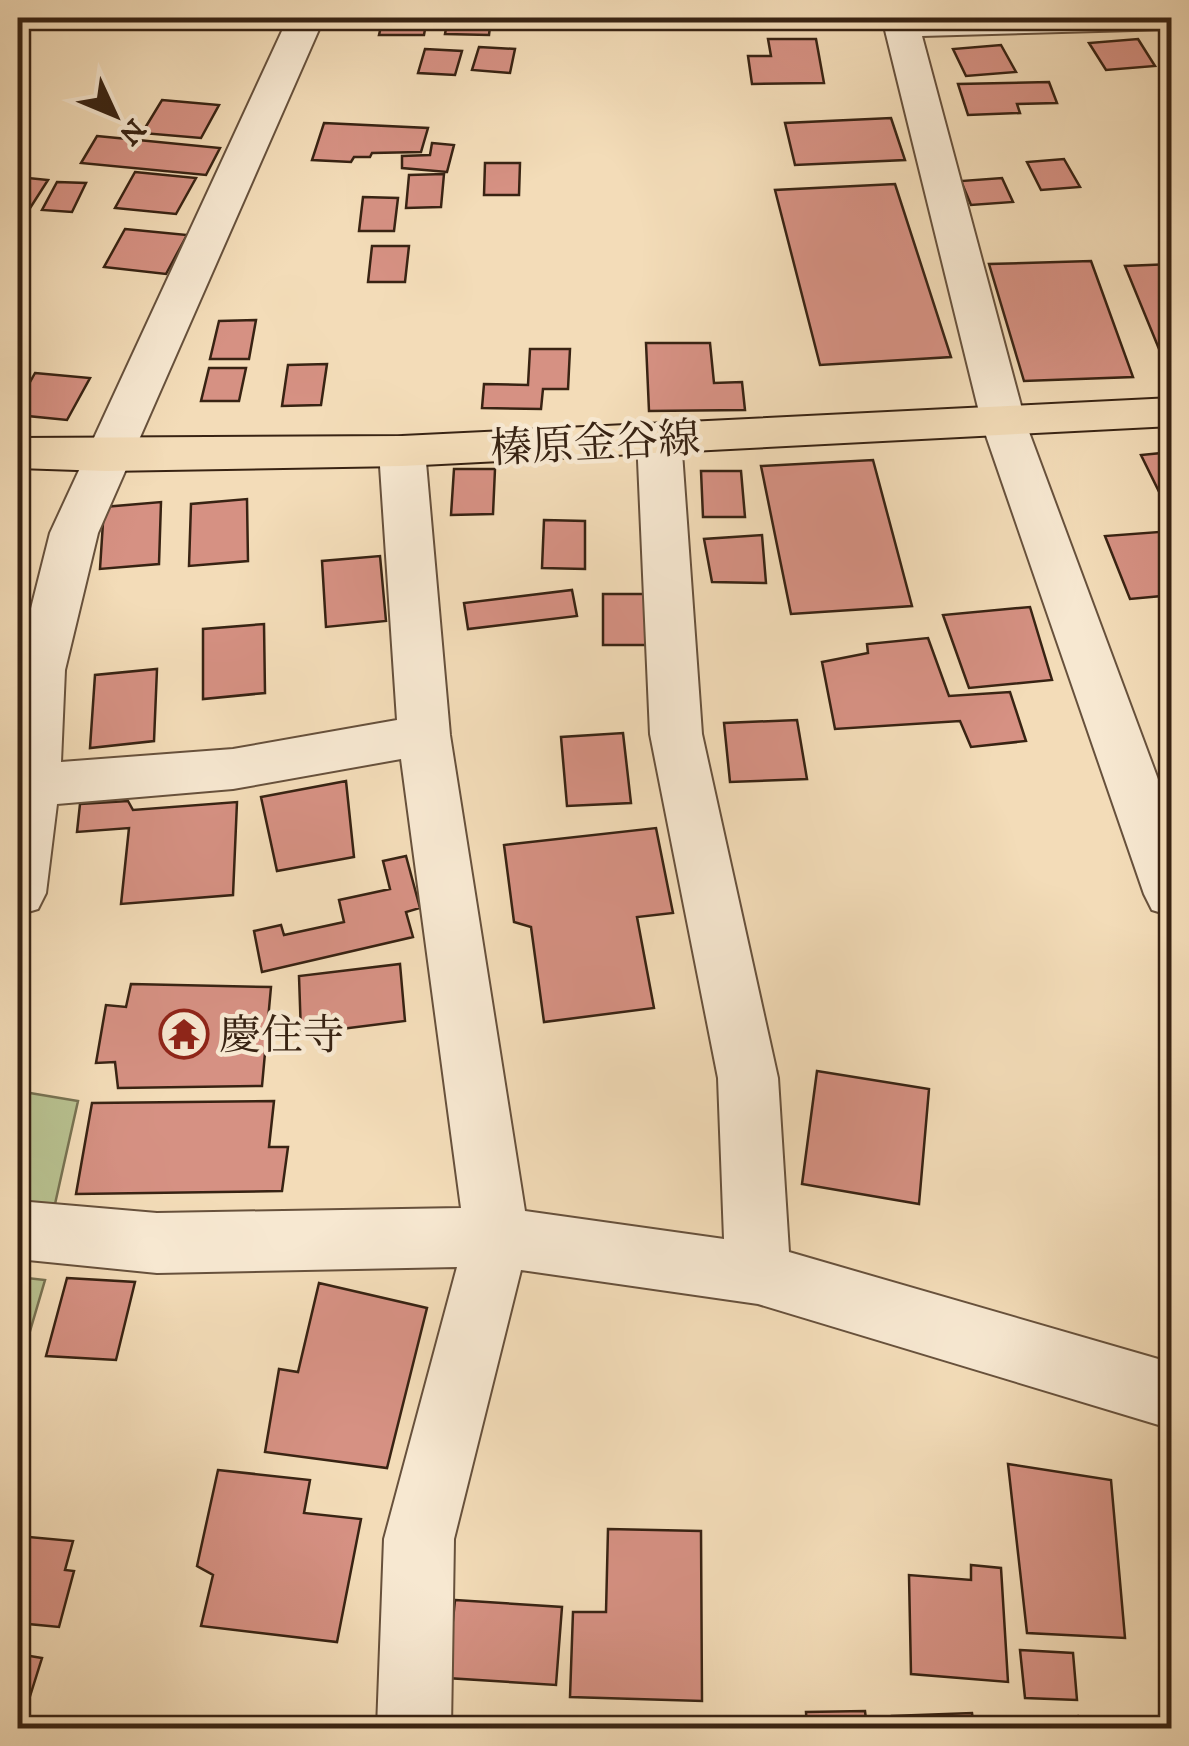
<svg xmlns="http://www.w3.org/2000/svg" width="1189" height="1746" viewBox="0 0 1189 1746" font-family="'IM FELL DW Pica','Noto Serif JP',serif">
	<rect width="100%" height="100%" fill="#f3dcb8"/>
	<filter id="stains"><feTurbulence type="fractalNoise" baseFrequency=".002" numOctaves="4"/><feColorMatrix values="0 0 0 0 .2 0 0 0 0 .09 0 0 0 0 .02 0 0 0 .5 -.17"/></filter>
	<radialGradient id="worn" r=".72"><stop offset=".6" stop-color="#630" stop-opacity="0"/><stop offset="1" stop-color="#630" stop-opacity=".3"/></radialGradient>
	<!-- green -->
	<path fill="#b8c190" stroke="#787252" stroke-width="2.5" d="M18,1091L78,1101L55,1204H18Z
		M18,1277L45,1280L18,1372Z"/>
	<!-- building -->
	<path fill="#d69183" stroke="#382313" stroke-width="2.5" d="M219,18H277L272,26L217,21Z
		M383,18H427L424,35H379Z
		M448,18H491L489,35L445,34Z
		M714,18H780L779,23Z
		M768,39H816L824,83L752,84L748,56H771Z
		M1138,39L1155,66L1106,70L1089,43Z
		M1001,45L1016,72L966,76L953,49Z
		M479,47L515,49L510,73L472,70Z
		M425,49L462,51L455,75L418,73Z
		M1049,82L1057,103L1017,104L1020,113L968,115L958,84Z
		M162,100L219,105L201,138L142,133Z
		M891,118L905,160L795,165L785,123Z
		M324,123L428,128L421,152L372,153L370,157H354L351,162L312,160Z
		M97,136L220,148L206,175L81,163Z
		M432,143L454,145L447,172L402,168V156L430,155Z
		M1064,159L1080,187L1041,190L1027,162Z
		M485,163H520L519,195H484Z
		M135,172L196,178L176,214L115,208Z
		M444,174L441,207L406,208L409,175Z
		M18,177L48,180L25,216H18Z
		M1002,178L1013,202L971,205L961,181Z
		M57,182L86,183L72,212L42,210Z
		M895,184L951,357L820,365L775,190Z
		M363,197L398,198L394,231H359Z
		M125,229L187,235L166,274L104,267Z
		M372,246H409L405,282H368Z
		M1091,261L1133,377L1024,381L989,264Z
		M1172,264V366H1166L1125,266Z
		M256,320L249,359H210L219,321Z
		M646,343H710L714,383L742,382L745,410L649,411Z
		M530,349H570L568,389H543L541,409L482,408L484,384L528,385Z
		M327,364L321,405L282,406L288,365Z
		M209,368H246L239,401H201Z
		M35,373L90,378L67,420L18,415V404Z
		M1172,452V509L1168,510L1141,455Z
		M873,460L912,606L791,614L761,466Z
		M454,469H495L493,514L451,515Z
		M701,471H741L745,517H703Z
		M247,499L248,561L189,566L191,504Z
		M161,502L159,564L100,569L104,507Z
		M544,520L585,521V569L542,568Z
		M1172,531V595L1130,599L1105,536Z
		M762,535L766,583L712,582L704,539Z
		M380,556L386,621L326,627L322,561Z
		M572,590L577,616L468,629L464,603Z
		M603,594H647L648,645H603Z
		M1030,607L1052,680L969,688L943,615Z
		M264,624L265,693L203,699V629Z
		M928,638L949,696L1010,692L1026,741L971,747L960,721L835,729L822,662L868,653L867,644Z
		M157,669L154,741L90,748L95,675Z
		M797,720L807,779L730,782L724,723Z
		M623,733L631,803L567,806L561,737Z
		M346,781L354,857L277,871L261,797Z
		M128,801L133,810L237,802L233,895L121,904L129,828L77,832L80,804Z
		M656,828L673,913L637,917L654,1008L544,1022L531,927L514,922L504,845Z
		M406,856L420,908L406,912L413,937L262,972L254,931L281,925L284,935L344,922L339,900L390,889L383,861Z
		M400,964L405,1021L301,1034L299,976Z
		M131,984L271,987L262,1086L118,1088L115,1062L96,1063L106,1005L126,1007Z
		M817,1071L929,1089L919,1204L802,1184Z
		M274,1101L269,1147H288L282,1191L76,1194L92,1103Z
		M67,1278L135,1282L116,1360L46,1356Z
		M319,1283L427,1308L387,1468L265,1452L279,1369L298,1372Z
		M1008,1464L1111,1480L1125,1638L1027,1633Z
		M218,1470L310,1480L304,1513L361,1519L337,1642L201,1626L213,1575L197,1566Z
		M608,1529L701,1531L702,1701L570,1697L573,1612H606Z
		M18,1536L73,1541L65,1570L74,1571L59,1627L18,1623Z
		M971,1565L1001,1568L1008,1682L911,1674L909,1575L971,1580Z
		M455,1600L562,1607L556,1685L447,1678Z
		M1020,1650L1073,1653L1077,1700L1025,1698Z
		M18,1654L42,1658L20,1728H18Z
		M865,1711L867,1728H807L806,1712Z
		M972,1713L974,1728H893L892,1716Z
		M1078,1716L1081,1728H1024L1023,1721Z"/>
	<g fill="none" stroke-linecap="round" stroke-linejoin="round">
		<!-- minor casing -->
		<g stroke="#67513c" stroke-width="4">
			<path id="minor" d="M288,18H324L98,533L65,670L61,762L233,749L397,720L379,451L386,440L402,436L418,440L425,451L450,735L525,1211L724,1239L718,1078L650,734L637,438L643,428L659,423L675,428L681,438L702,734L778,1078L789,1252L1172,1363V1429L758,1304L521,1270L454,1539L451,1728H377L384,1539L457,1267L157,1273L18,1259V1201L157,1213L461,1208L401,759L233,789L57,804L46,893L38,909L18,915V660L50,533Z
				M882,18H1172V29L922,36L1026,424L1172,817V916L1152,910L1144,894L982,424Z"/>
		</g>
		<!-- major casing -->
		<g stroke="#382313" stroke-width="4">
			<path id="major" d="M1172,398V426L402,466L106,471L18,468V438L402,436Z"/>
		</g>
		<!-- minor -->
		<use href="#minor" fill="#f7e8d1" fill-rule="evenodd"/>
		<!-- major -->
		<use href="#major" fill="#f3dcb8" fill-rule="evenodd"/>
	</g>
	<!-- icons -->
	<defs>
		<g id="temple-ring" transform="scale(2.5)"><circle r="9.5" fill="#f7e8d1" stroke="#8f2418" stroke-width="1.5"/><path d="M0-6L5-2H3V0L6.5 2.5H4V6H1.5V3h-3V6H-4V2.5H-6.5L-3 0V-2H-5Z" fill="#8f2418"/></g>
	</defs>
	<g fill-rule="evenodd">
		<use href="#temple-ring" x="184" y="1034"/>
	</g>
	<g text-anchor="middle" stroke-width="9" stroke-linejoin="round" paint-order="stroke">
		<!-- street labels -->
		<g font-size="42" fill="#382313" stroke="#f7e8d1">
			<text transform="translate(595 442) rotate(-3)" y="15">榛原金谷線</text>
		</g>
		<!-- poi labels -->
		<g font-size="42" fill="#382313" stroke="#f7e8d1" text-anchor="start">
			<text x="219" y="1049">慶住寺</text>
		</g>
	</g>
	<!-- margin -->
	<rect width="1189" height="1746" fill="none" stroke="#f3dcb8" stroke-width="60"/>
	<rect x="20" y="20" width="1149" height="1706" fill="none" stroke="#382313" stroke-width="5"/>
	<rect x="30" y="30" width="1129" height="1686" fill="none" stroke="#382313" stroke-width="2.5"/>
	<!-- north arrow -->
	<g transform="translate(115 115) rotate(134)" stroke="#f7e8d1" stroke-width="8" paint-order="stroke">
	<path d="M0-8L18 38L0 25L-18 38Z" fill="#382313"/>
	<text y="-15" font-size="28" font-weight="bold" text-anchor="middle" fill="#382313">N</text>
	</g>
	<rect width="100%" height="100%" filter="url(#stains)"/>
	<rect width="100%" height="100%" fill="url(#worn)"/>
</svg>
